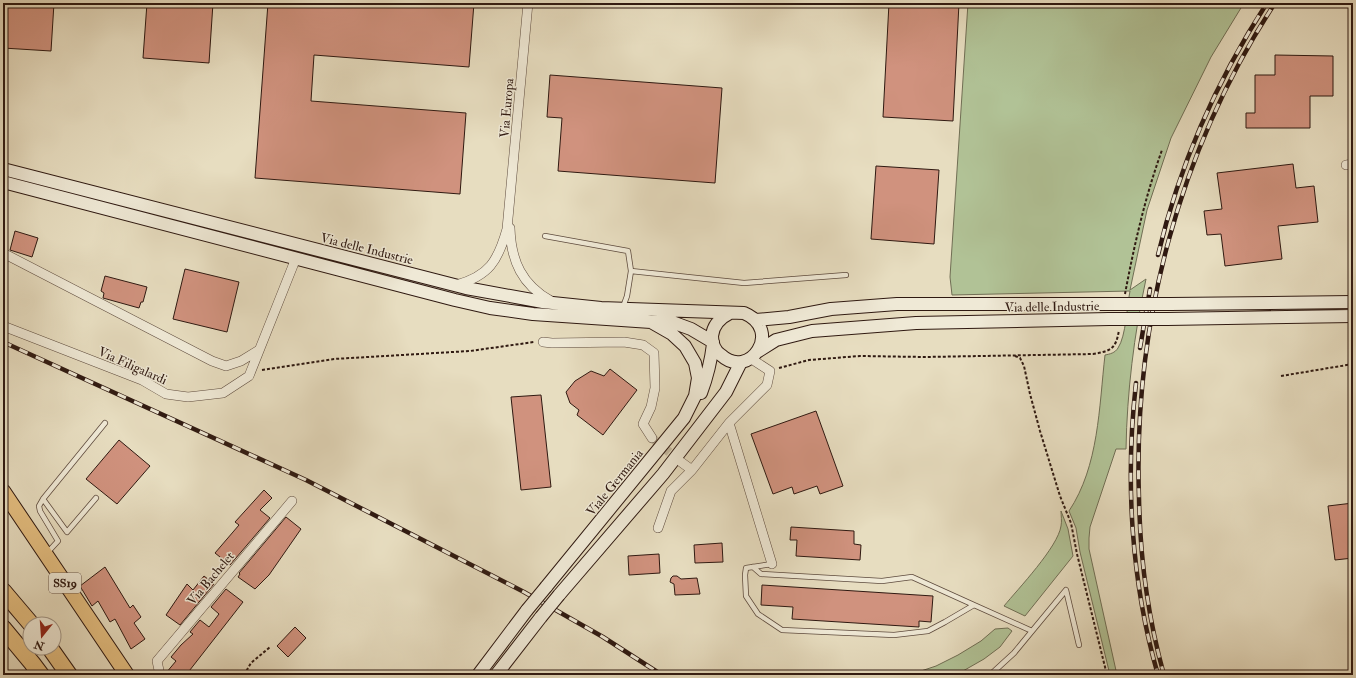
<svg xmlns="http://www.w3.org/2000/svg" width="1356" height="678" viewBox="0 0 1356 678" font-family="'IM FELL Double Pica',serif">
	<rect width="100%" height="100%" fill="#e7ddc0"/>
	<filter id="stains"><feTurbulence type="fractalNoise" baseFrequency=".005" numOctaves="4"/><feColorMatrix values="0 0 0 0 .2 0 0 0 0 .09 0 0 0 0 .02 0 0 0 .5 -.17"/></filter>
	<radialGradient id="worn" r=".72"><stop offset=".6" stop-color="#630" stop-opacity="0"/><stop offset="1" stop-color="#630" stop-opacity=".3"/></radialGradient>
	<!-- green -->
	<path fill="#b1c296" stroke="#706e54" d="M968,3H1244L1211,57L1171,138L1147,210L1130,290L1146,279C1134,335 1127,392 1126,449H1116L1090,527L1089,538V549L1117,675H1110L1080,552L1076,528L1069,511C1099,466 1099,407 1105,355C1110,354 1115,353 1118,348C1126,336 1127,306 1130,291L952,295L950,277Z
		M1061,511L1068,529L1073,556L1025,616L1004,606C1018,589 1058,547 1061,526C1062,521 1061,516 1061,511Z
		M1008,628L1012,631L1000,647L984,659L956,675H909L936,666L958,655L981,641L995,629Z"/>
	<!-- building -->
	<path fill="#d0927e" stroke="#2f1911" d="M3,3H54L51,51L3,48Z
		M147,3H213L209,63L143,58Z
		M268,3H474L469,67L314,55L311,101L466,113L460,194L255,178Z
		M889,3H959L953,121L883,117Z
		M1275,55L1333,56V96H1310V128H1246V113H1255V75H1275Z
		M550,75L722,88L715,183L558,171L562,118L547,117Z
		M1293,164L1296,188L1314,186L1318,222L1278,226L1282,259L1225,266L1221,234L1207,235L1204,211L1222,209L1217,173Z
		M876,166L939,170L934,244L871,239Z
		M15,231L38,238L32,257L10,250Z
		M185,269L239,282L227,332L173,319Z
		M105,276L147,287L143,302H141L139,308L103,298L104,293L101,291Z
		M610,369L637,390L603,435L577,415L579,410L570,403L566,392L575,381L591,371L604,376Z
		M541,395L551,487L521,490L511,397Z
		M816,411L843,486L820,494L817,486L794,494L792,487L773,494L751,434Z
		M119,440L150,466L117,504L86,479Z
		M264,490L272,498L260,510L270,518L230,565L215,553L239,525L235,522Z
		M1353,503V558L1335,560L1328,506Z
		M286,517L301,529L269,575L255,589L238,577L240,574L239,573Z
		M791,527L854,531V544L861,545L860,560L796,556L797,540H790Z
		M722,543L723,562L695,563L694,545Z
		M659,554L660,573L629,575L628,556Z
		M105,567L130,608L133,605L141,617L134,623L145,639L131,649L115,619L110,622L98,601L92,606L80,586Z
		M204,576L214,584L180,625L166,615L187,584L193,590Z
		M673,576H677L681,579L697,578L700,594L675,595L674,584L670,582L671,578Z
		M762,585L933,596L931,622L919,621V627L792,619L793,607L761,605Z
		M226,589L243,602L186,675H166V673L176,661L171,657L181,645L193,634L190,632L200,620L209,627L219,614L211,607Z
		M295,627L306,638L288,657L277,646Z"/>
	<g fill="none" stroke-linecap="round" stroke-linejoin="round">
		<!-- street-tunnel -->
		<path stroke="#c2b69d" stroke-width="9" stroke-dasharray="9 4.5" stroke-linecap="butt" d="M652,438L680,461"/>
		<!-- lane casing -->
		<g stroke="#5d4a3d" stroke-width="6">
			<path id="lane" d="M545,236L628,251L631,271L744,283L846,275
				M623,307L627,296L631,271
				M96,498L67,532L43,499L105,423
				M43,499L39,506L40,511L58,541L47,553
				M772,564L746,568L745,575L746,596L758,614L782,630L894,635L928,631L945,622L974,605L1032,631
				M753,567L761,574L882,581L912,577L974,605
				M990,675L1014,653L1066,590L1079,645"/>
		</g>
		<!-- street casing -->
		<g stroke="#5d4a3d" stroke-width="10">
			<path id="street" d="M1346,165L1353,164
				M510,228C511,261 522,285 551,301
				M3,253L212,361L226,366L241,361L259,350
				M456,285C489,276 498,261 507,229L528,3
				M3,326L142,380L166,394L188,397L223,393L249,376L296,258
				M543,342L552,343L624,342L643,345L654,353L655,388L651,407L643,424L652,438
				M750,358L770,371L767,385L729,423L772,564
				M681,462L692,470L729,423
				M658,528L671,491L692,470
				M160,675L157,661L292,501"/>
		</g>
		<!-- secondary casing -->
		<g stroke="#2f1911" stroke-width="14">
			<path id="secondary" d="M3,169L466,288L543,302L601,308L744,313C784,330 749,381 721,355C715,351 712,343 712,336C713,325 720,318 730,313
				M3,182L455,300L490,308L533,314L651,322L672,334L685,346L695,363L698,378L695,396L684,418L546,587
				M1170,304L1353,302
				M1167,319L1353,316
				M756,320L789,317L831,309L897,304H1111
				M652,322H672L691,329L713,342
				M757,352L776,340L812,331L916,323L1109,319
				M701,393C707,377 711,361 713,344
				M559,595L663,474L726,392L741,362
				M478,675L527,610
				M496,675L541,617"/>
		</g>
		<!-- primary casing -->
		<g stroke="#2f1911" stroke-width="16">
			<path id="primary" d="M3,491L127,675"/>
		</g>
		<!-- highway casing -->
		<g stroke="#2f1911" stroke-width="18">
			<path id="highway" d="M3,591L31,624
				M3,628L32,663L41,675
				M50,648L69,675"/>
		</g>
		<!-- path -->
		<path stroke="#2f1911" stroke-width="2" stroke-dasharray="3 2" stroke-linecap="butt" d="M1125,294C1134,246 1145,197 1162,150
			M1015,356L1020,358L1024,366L1030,394L1040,431L1060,496L1071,523L1077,554L1107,675
			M779,368L809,360L860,356L925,357L1093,354C1111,351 1116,349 1119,330
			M262,370L334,359L470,351L534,342
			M1281,376L1353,364
			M244,675L251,663L270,647"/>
		<!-- lane -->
		<use href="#lane" stroke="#efe9d6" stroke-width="4.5"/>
		<!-- street -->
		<use href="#street" stroke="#efe9d6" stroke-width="9"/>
		<!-- secondary -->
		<use href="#secondary" stroke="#efe9d6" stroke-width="12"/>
		<!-- primary -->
		<use href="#primary" stroke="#e4be80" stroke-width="14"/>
		<!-- highway -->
		<use href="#highway" stroke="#e4be80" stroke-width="16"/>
		<!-- rail casing -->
		<g stroke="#2f1911" stroke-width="4.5">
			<path id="rail" d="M1158,255C1179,166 1217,80 1267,3
				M3,342L306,480L524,592L603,637L662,675
				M1140,348L1150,289
				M1136,383C1125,480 1131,582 1158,675
				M1164,675C1148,618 1140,557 1139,498C1133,323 1179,150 1275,3"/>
		</g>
		<!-- rail -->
		<use href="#rail" stroke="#efe9d6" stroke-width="3" stroke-dasharray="9" stroke-linecap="butt"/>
		<!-- secondary-bridge casing -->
		<g stroke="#2f1911" stroke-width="14" stroke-linecap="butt">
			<path id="secondary-bridge" d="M1111,304H1170
				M1109,319H1167
				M527,610L546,587
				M541,617L559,595"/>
		</g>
		<!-- secondary-bridge -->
		<use href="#secondary-bridge" stroke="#efe9d6" stroke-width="12"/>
	</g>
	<g text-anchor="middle" stroke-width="3" stroke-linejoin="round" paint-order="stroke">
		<!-- shield labels -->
		<rect fill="#efe9d6" stroke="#69574c" stroke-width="1" x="49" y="573" width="32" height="20" rx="3"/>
		<g font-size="12" font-weight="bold" fill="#2f1911">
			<text x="65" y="587">SS19</text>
		</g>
		<!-- street labels -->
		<g font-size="13" fill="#2f1911" stroke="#efe9d6">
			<text transform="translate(506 108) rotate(-85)" y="5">Via Europa</text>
			<text transform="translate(367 248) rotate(14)" y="5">Via delle Industrie</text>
			<text transform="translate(1052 306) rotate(-1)" y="5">Via delle Industrie</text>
			<text transform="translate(133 365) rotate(24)" y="5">Via Filigalardi</text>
			<text transform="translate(614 482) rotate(-51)" y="5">Viale Germania</text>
			<text transform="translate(210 578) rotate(-50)" y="5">Via Bachelet</text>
		</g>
	</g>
	<!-- margin -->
	<rect width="1356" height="678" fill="none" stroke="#e7ddc0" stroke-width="16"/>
	<rect x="4" y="4" width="1348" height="670" fill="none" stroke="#2f1911" stroke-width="2"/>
	<rect x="8" y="8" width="1340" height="662" fill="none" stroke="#2f1911"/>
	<!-- north arrow -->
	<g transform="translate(42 636) rotate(197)"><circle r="19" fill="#efe9d6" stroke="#a29687"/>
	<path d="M0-3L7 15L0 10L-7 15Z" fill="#8f2418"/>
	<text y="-6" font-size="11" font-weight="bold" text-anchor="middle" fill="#2f1911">N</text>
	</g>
	<rect width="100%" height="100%" filter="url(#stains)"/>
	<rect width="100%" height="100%" fill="url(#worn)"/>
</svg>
